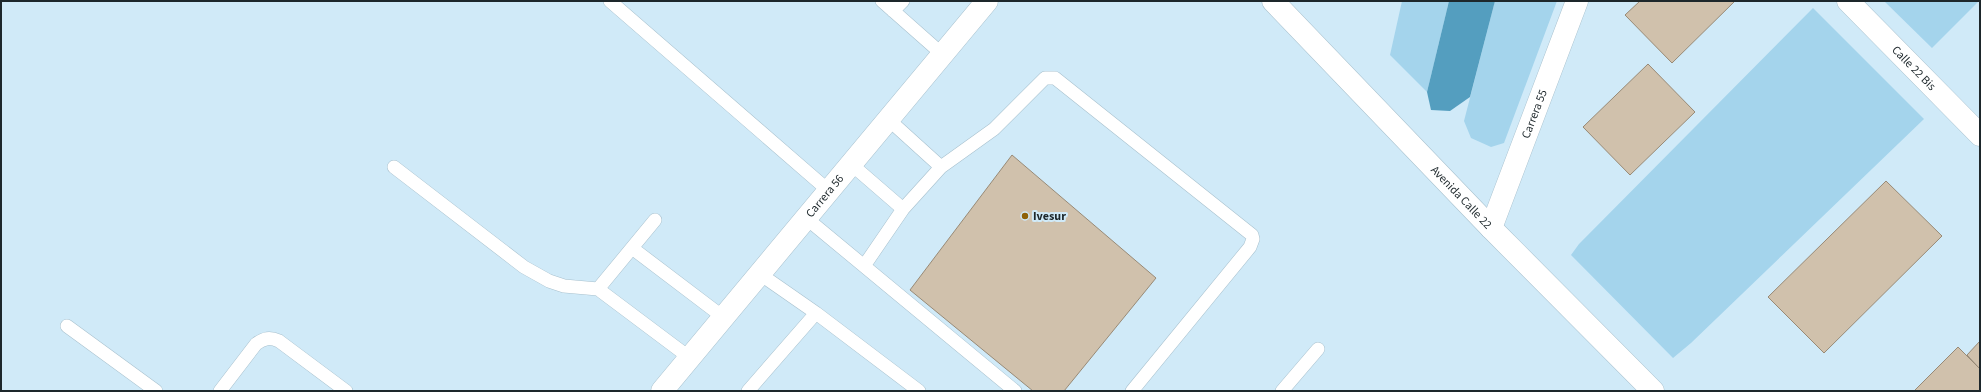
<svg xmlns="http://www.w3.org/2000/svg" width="1981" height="392" viewBox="0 0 1981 392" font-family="'Source Sans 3',sans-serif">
	<rect width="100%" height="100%" fill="#d0eaf8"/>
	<!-- green -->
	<path fill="#a4d4ec" d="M1402,1H1449L1427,92L1390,55Z
		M1495,1H1557L1504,143L1491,147L1471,138L1464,121Z
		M1884,1H1979L1932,48Z
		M1813,8L1924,119L1691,343L1673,358L1571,255L1579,244Z"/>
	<!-- water -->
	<path fill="#549ebf" d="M1449,1H1495L1470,97L1450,111L1431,110L1427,92Z"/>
	<!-- building -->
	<path fill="#d0c1ac" stroke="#988a76" d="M1640,1H1735L1672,63L1625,15Z
		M1648,64L1695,112L1630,175L1583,127Z
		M1012,155L1156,278L1064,391H1033L910,290Z
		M1886,181L1942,236L1824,353L1768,297Z
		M1980,341V369L1967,355Z
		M1958,347L1980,369V391H1914Z"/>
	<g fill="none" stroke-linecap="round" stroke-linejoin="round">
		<!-- service casing -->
		<g stroke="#a8c1ce" stroke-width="14">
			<path id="service" d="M610,1L829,191
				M882,1L942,54
				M893,11L903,1
				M888,119L941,167
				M851,164L903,209
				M394,167L524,267L549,281L564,286L598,289L690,358
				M806,218L1015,391
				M632,248L723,317
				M864,266L903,209L941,167L994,129L1045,78H1055L1252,235L1253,239L1250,247L1132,391
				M760,274L816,313L919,391
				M598,289L655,220
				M67,326L156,391
				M220,391L256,344C264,338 270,337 279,341L346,391
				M748,391L816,313
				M1282,391L1318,349"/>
		</g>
		<!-- minor casing -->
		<g stroke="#a8c1ce" stroke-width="23">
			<g id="minor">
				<path id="s1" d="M1848,1L1980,135"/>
				<path id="s2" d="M1491,228L1577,1"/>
				<path id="s3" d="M662,391L987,1"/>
			</g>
		</g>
		<!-- tertiary casing -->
		<g stroke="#a8c1ce" stroke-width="23">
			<g id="tertiary">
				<path id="s4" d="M1273,1L1491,228L1653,391"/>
			</g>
		</g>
		<!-- service -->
		<use href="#service" stroke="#fff" stroke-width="13"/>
		<!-- minor -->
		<use href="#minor" stroke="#fff" stroke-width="22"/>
		<!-- tertiary -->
		<use href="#tertiary" stroke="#fff" stroke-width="22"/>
	</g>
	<!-- markers -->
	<circle fill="#8e6107" stroke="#d0eaf8" stroke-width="1.5" cx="1025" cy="216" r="4"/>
	<g text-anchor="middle" stroke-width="4" stroke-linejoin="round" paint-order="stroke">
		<!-- street labels -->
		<g font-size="12" fill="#1d272b" stroke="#d0eaf8">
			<text dy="4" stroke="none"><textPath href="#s1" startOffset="94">Calle 22 Bis</textPath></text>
			<text dy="4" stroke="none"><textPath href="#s2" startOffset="122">Carrera 55</textPath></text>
			<text dy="4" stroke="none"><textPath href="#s3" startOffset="254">Carrera 56</textPath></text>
			<text dy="4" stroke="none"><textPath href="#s4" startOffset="272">Avenida Calle 22</textPath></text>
		</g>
		<!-- poi labels -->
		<g font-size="12" font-weight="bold" fill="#1d272b" stroke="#d0eaf8" text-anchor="start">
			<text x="1033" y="220">Ivesur</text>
		</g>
	</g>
	<!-- border -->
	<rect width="1981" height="392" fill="none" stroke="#1d272b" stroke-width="4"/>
</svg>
